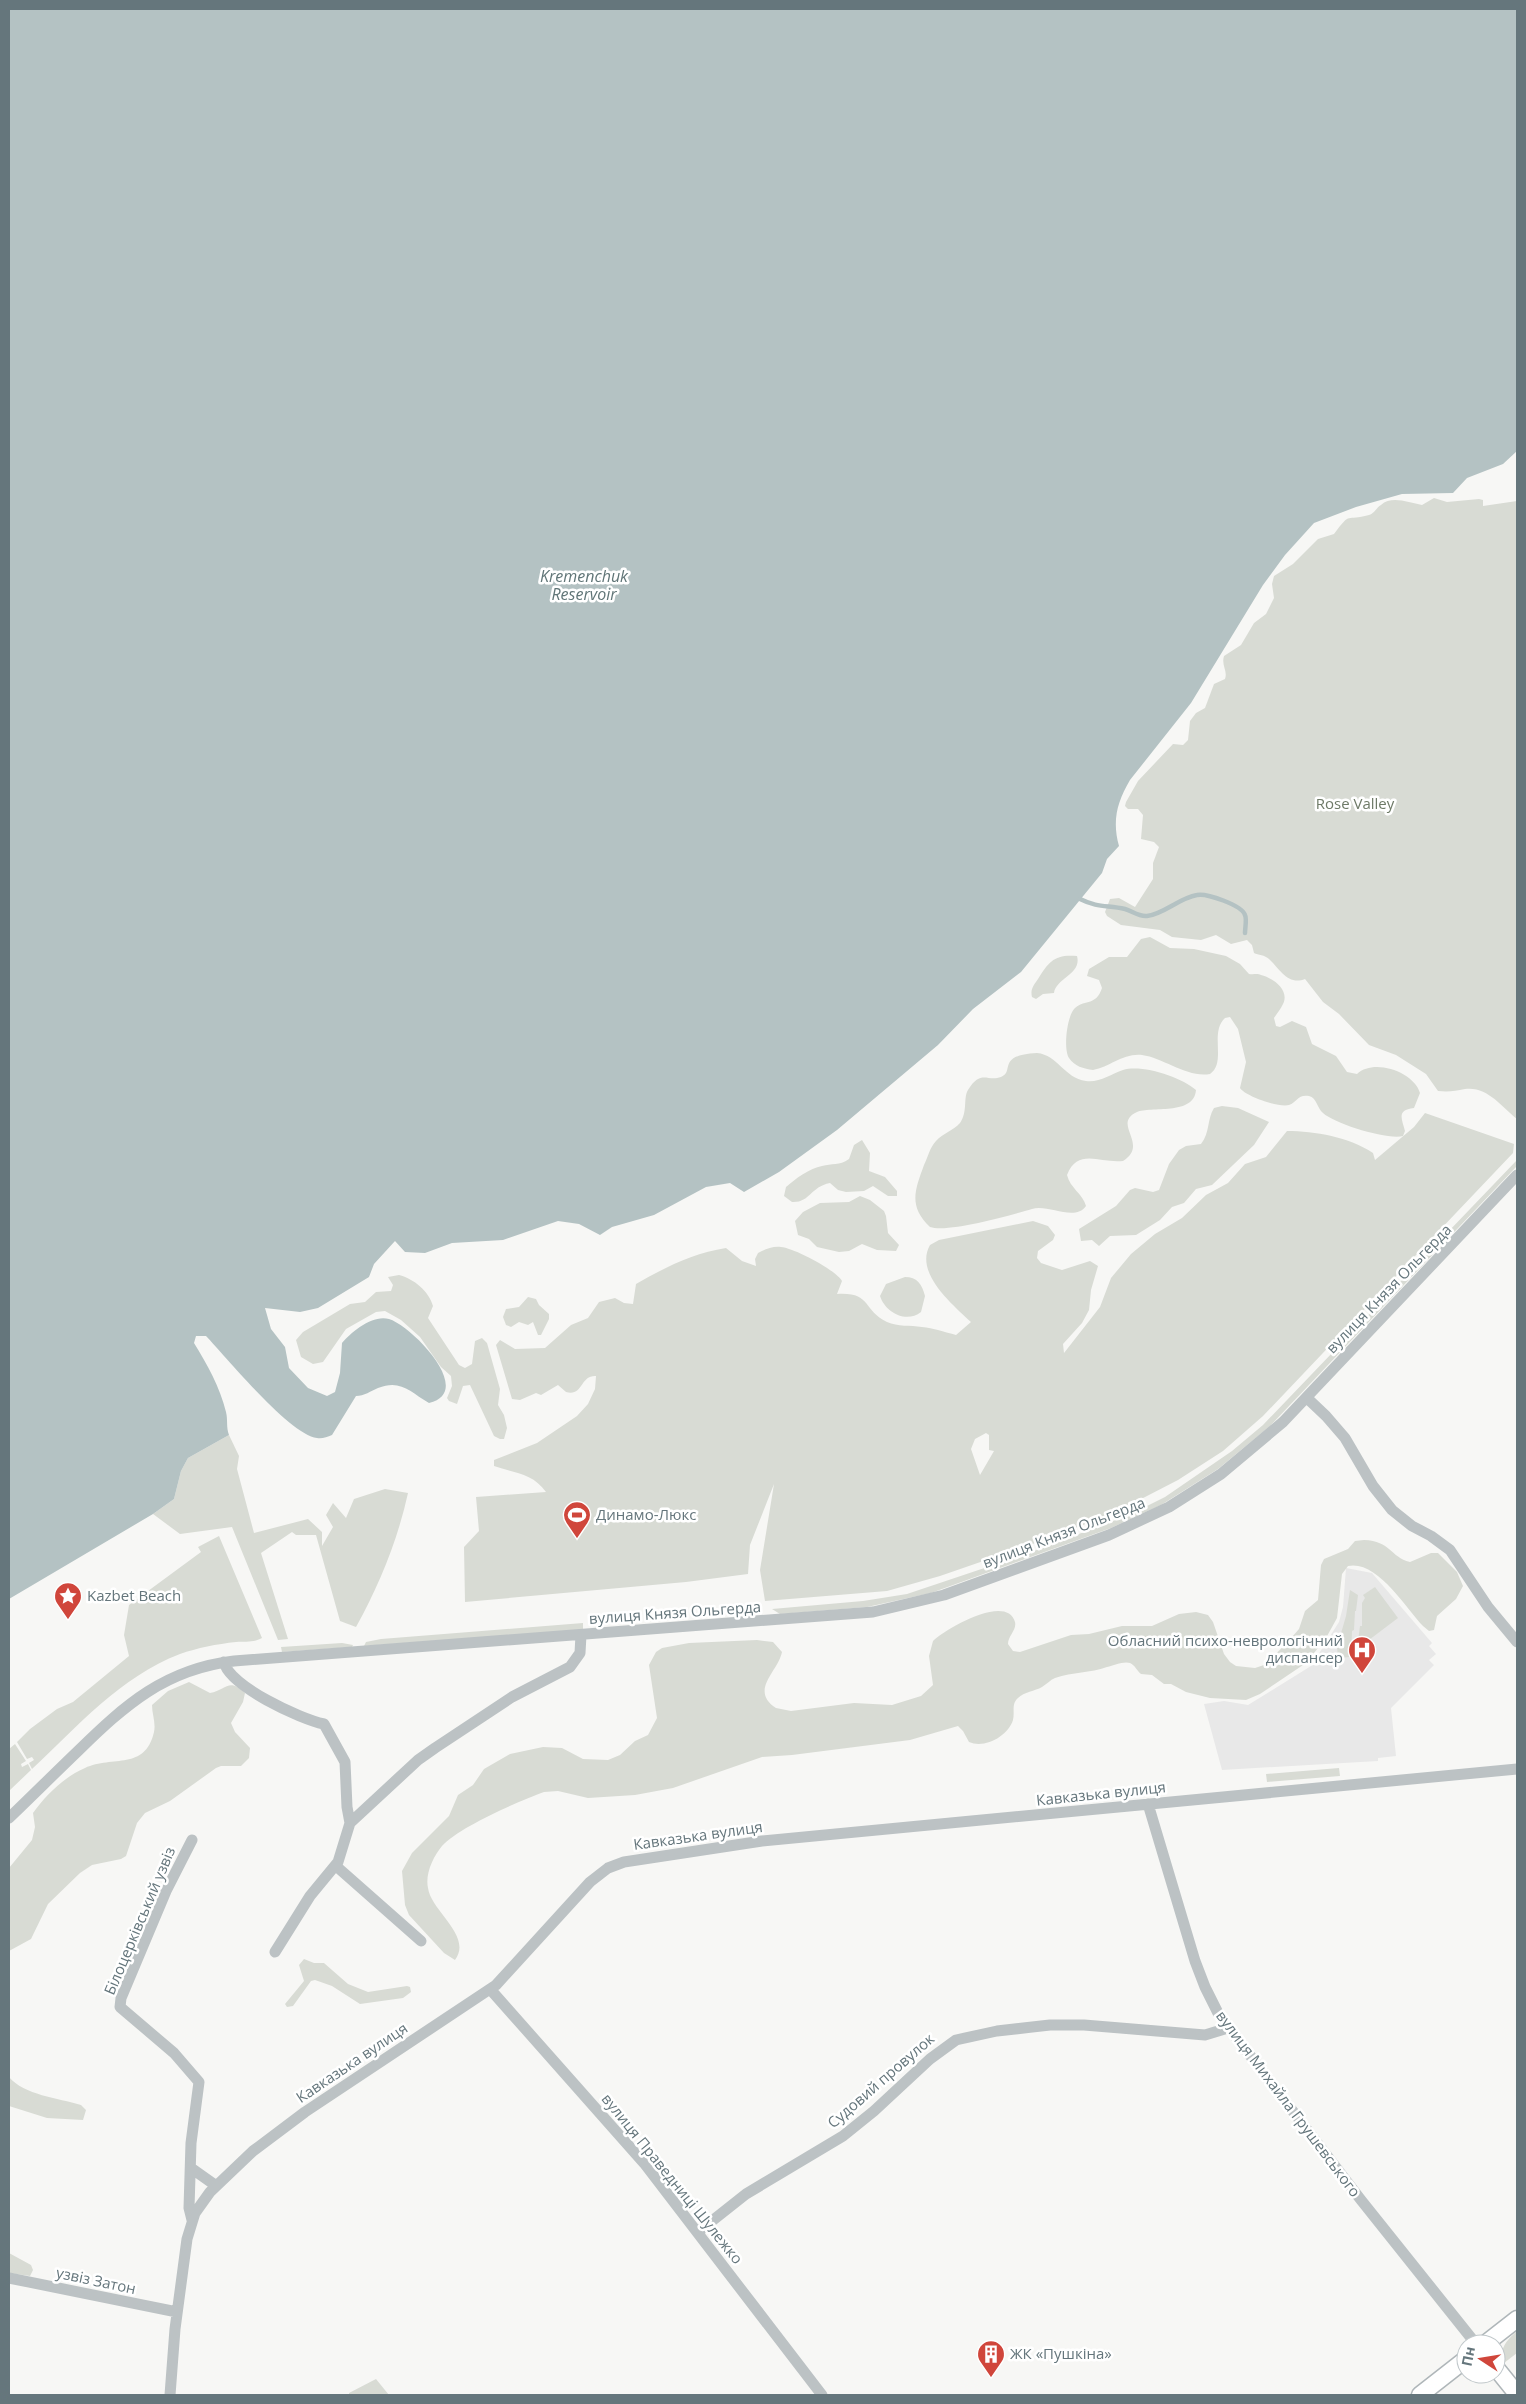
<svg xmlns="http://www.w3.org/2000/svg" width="1526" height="2404" viewBox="0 0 1526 2404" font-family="'Open Sans',sans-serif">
	<rect width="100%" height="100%" fill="#f7f7f5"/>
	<!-- built -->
	<path fill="#e8e8e8" d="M1346,1568L1372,1573L1432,1643L1429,1646L1436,1654L1429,1660L1434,1665L1391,1708L1396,1756L1378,1758V1761L1222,1770L1204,1704L1224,1701L1248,1705L1311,1666L1339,1622L1343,1607Z"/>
	<!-- green -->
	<path fill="#d8dbd4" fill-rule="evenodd" d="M1434,498L1447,502L1479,499L1483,500V506L1517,501V1119C1501,1106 1487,1086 1465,1089C1455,1091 1449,1092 1438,1091L1426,1074L1396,1055L1369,1045L1339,1014L1323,1002L1305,979C1288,986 1279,968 1269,959C1265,955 1258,955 1254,953L1252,945L1247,940L1231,944L1216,935L1201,940L1172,937L1160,930L1121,925L1107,916L1105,912L1110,899L1119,898L1135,907L1153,879V863L1159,847L1154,842L1141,839L1143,815L1138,809H1128L1125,806L1126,802L1138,781L1173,744L1183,745L1188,740L1190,721L1196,713L1205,708L1214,684L1225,679C1228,671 1221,665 1224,656L1241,645L1254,623L1266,614L1274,598L1272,584L1274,576L1293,564L1318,539L1334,534C1352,510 1345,522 1369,515C1375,513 1376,508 1381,505C1392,495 1409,503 1422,505Z
		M1150,937L1170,948L1194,949L1226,956L1240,964L1249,974C1254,975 1257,973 1261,975C1273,978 1290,990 1283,1004C1281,1009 1277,1013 1274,1018L1276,1026L1280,1027L1292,1021L1306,1027L1312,1044L1336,1056L1347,1072L1357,1074C1374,1058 1414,1072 1420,1093L1414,1108C1396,1110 1402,1119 1405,1131L1403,1136C1387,1140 1335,1124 1323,1113C1317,1108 1317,1098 1309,1096C1298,1094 1297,1102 1289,1105C1279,1108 1245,1096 1240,1088L1246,1062L1238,1029L1230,1017L1225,1018C1209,1033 1227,1062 1210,1074C1187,1078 1164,1058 1142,1055C1123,1053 1110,1067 1093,1070C1084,1069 1074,1066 1069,1058C1063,1049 1067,1015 1075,1008C1086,999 1096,1006 1102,988L1099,980L1087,976L1089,969L1109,957H1127L1141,939Z
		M1077,956C1082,974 1056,978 1054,993L1043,994L1036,999L1032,997C1030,989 1034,985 1038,979C1049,961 1055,954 1077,956Z
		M1037,1053C1058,1055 1064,1078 1086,1081C1099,1083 1111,1074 1123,1070C1142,1064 1181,1077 1196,1090C1194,1116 1150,1106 1137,1112C1111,1124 1150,1144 1123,1161C1101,1164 1078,1147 1067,1175C1070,1188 1083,1194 1086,1206C1075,1222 1048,1204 1032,1209C1011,1215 949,1233 930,1227C908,1206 915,1190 924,1165C928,1157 930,1147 936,1141C943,1133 953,1131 960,1123C968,1112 963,1098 968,1090C981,1069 987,1082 1001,1077C1015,1072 996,1055 1037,1053Z
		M1222,1106L1238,1108L1269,1122L1254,1145L1212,1185L1196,1189L1184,1203L1172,1207L1160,1220L1136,1235L1110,1236L1099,1246L1092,1240L1081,1241L1079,1229L1116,1206L1130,1190L1135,1188L1153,1192L1159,1190L1169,1164L1179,1150L1186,1146L1201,1144C1210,1133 1207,1119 1214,1108Z
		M1425,1113L1514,1144L1513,1153L1263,1416L1223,1451L1178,1480L1116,1512L1050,1538L940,1576L887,1591L765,1601L760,1570L774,1484L750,1545L748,1574L686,1582L465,1602L464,1547L479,1531L476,1497L546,1492C533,1473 514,1473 494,1466V1460L537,1443L577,1416L588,1404L595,1389L596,1376C580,1375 583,1397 566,1392L558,1385L541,1395L536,1393L520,1400L512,1399L496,1345L500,1340L515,1349L545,1348L571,1325L588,1318L599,1302L615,1298L624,1303L633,1304L636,1284C664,1268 693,1253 726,1248L742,1261L756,1266L755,1259L758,1253C765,1249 773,1246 781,1247C794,1248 836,1270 842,1281L837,1294C872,1292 862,1310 887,1322C898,1327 910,1325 922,1327C933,1328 945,1332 956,1335L971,1322C953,1305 914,1273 930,1245L939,1240L1033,1221L1048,1226L1055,1235L1053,1240L1038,1251L1037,1258L1041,1263L1062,1270L1090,1261L1098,1266L1091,1290L1089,1310L1082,1323L1063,1344L1064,1353L1100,1307L1111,1278L1131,1254L1155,1234L1182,1218L1206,1195L1228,1183L1245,1164L1266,1157L1287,1131C1315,1131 1349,1137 1373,1153L1375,1160L1414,1127ZM986,1433L989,1435V1450L994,1451L980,1475L971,1449L975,1439Z
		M862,1140L870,1153L869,1171L885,1177L897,1191V1196H888L873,1186L864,1191L846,1192L838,1190L830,1183C810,1187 810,1203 792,1202L784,1196L786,1187C795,1179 810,1168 822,1166C832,1163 839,1166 849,1159L854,1145Z
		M1517,1160L1516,1167L1270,1426L1218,1469L1161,1505L1111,1528L931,1593L867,1607L780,1614L772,1609L863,1601L907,1594L1026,1554L1129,1515L1165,1497L1232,1451L1263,1425Z
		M860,1196L870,1200L884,1211L886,1216L888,1233L899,1245L896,1251L877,1250L862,1244L849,1251L839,1252L817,1247L809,1239L798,1235L795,1221L803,1212L820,1203L849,1202Z
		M399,1275C414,1279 429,1291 433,1306L428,1318L459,1365L465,1368L472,1364L475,1341L482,1338L487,1343L500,1389L498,1405L504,1415L507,1428L504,1439H500L494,1436L470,1385L463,1386L457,1404L449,1401L447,1398L452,1386L451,1376L441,1367L420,1337L401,1320L385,1311L376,1312L346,1329L323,1362L313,1364L301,1357L296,1340L303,1332L350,1304L365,1302L376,1292L391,1291L393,1285L388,1277Z
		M905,1277C917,1277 922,1284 925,1296L921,1312C906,1324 885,1312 880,1296L886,1284Z
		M528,1297L536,1299L539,1305L549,1314V1319L541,1335H538L533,1322L528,1325L519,1322L511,1327L506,1325L503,1317L506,1309L519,1307Z
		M229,1435L239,1456L237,1469L254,1533L308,1519L322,1532V1546L333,1527L326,1515L333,1503L346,1518L354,1499L385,1489L408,1493C398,1539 379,1586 356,1627L340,1621L316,1535H296L292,1532L261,1553L288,1639L278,1640L232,1527L180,1534L153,1514L174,1499L181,1471L188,1458Z
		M219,1536L262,1638C253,1643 246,1641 236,1642C217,1644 197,1648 180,1654C120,1677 78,1726 32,1769L29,1763L34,1760L32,1757L27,1759L17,1742L30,1729L57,1709L73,1702L129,1656L124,1635L129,1605L201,1552L198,1547Z
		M1364,1540C1391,1541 1390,1557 1410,1562L1431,1553H1438L1457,1572L1463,1586L1456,1599L1437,1616L1434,1630L1429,1631L1423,1626C1405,1607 1377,1560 1348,1566L1342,1574L1337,1618L1326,1638L1306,1663L1260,1694L1246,1700L1210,1698L1186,1692L1171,1684H1164L1152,1675L1141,1674C1137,1671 1135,1665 1130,1663C1124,1661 1114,1665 1107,1667C1090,1673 1073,1672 1055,1678C1050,1680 1047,1684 1042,1687C1035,1691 1024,1692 1018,1698C1011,1704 1015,1712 1013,1720C1008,1736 985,1749 969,1742L963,1731L958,1726L910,1740L792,1755L762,1757L673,1788L635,1795L588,1798L558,1791L544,1792C519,1801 459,1827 442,1846C433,1857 425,1874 428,1888C431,1911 473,1936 455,1960L444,1953L409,1915L405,1905L402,1871L412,1853L449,1816L458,1795L473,1785L484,1769L510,1754L543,1747L562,1748L583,1759L608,1760L620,1755L635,1741L648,1735L657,1718L649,1665L656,1652L662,1648L689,1643L757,1640L773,1642L782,1652C778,1672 749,1690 776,1708L791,1711L854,1703L892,1705L921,1696L933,1685L929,1656L933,1641C945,1629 1007,1593 1015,1622C1017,1630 1008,1636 1008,1644L1013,1651L1020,1652L1071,1635L1089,1634L1122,1626H1152L1179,1614L1196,1612L1208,1615L1213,1622L1224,1654L1230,1662L1236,1666L1255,1668L1264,1665L1286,1644L1299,1629L1305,1611L1318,1600L1321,1565L1324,1559L1348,1549L1355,1541Z
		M1375,1587L1398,1618L1357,1649L1360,1626H1362V1603L1365,1598L1363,1595Z
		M1350,1590L1358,1595L1356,1611H1355L1354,1630L1352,1631L1351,1657L1338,1658L1337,1647L1346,1616Z
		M583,1623V1630L364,1646L366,1642L381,1639Z
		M342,1643L353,1645L352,1647L282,1652L281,1647Z
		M189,1682L210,1693C226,1690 229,1677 245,1693L243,1702L231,1723L235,1732L250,1748L249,1758L241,1766H221L216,1768L170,1801L145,1813L137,1823L126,1856L121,1859L92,1865L80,1873L48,1904L31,1939L9,1951V1868L32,1840L35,1827L33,1813C46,1795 64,1777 85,1768C113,1755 145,1771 154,1732C156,1723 152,1714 152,1705L168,1691Z
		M15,1744L26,1761L21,1764L22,1767L28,1764L31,1770L9,1791V1749Z
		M1339,1768L1340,1776L1267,1782L1266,1774Z
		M304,1959L314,1963H324L348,1984L368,1992L407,1986L410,1987L411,1992L403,1998L360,2004L332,1986L315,1980L311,1981L293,2006L287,2007L285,2004L304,1981L299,1965Z
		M9,2077C24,2095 58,2098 81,2105L86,2110L83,2120L47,2118L9,2106Z
		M9,2253L31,2265L33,2270L30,2276L9,2273Z
		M1517,2331V2353L1504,2363C1498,2349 1507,2340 1517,2331Z
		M376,2379L389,2395H349V2393Z"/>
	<!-- water -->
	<path fill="#b4c2c3" d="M9,9H1517V451L1503,464L1467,478L1453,493L1402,494L1356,507L1314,523L1285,555L1263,585L1191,703L1130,780C1117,802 1112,821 1119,846L1107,859L1102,873L1021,972L973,1009L938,1045L837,1130L779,1172L744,1192L730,1183L706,1187L654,1215L612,1227L600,1235L579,1224L558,1221L503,1240L452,1243L425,1253L405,1252L395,1241L374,1264L369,1277L318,1308L300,1312L265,1308L271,1329L285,1347L289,1368L308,1388L327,1396L335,1392L340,1373L342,1343C351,1332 373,1314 389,1319C412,1326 476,1392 429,1403C410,1392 401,1379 378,1388C371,1391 364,1396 356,1396L332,1435C327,1437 322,1439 317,1438C290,1435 226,1357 206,1336H196L194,1343C207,1364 220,1387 226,1412C228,1420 226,1427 229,1435L188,1458L181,1471L174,1499L153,1514L9,1599Z"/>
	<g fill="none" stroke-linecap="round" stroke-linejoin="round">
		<!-- stream -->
		<path stroke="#b4c2c3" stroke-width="4.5" d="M1080,899C1098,908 1107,905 1125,909C1132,911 1139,917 1147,916C1164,914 1179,898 1197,895C1206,893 1242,905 1245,915C1247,919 1245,928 1245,933"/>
		<!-- secondary casing -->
		<g stroke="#afb6b9" stroke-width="19">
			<path id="secondary" d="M1485,2344L1517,2319
				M1496,2368L1517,2394
				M1420,2395L1466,2359"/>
		</g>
		<!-- street -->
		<path stroke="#bcc2c4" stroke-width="11" d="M1307,1398L1326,1416L1345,1438L1373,1486L1392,1510L1412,1526L1431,1536L1450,1550L1488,1607L1517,1642
			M224,1662C229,1686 300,1719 324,1724L345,1762L347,1807L350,1823L338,1862L310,1896L275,1952
			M1148,1804L1195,1961L1205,1987L1219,2015L1361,2200L1476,2344
			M9,1818C32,1796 55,1773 78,1751C125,1705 165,1669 234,1661L873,1612L944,1595L1109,1535L1169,1507L1221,1474L1283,1422L1517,1175
			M350,1823L418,1760L435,1748L512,1697L570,1667L580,1653L581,1635
			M336,1866L421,1941
			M490,1989L644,2163L822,2395
			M191,2168L215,2185
			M192,2220L189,2208L191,2143L199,2082L174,2053L120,2007L121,1998L166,1891L192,1840
			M698,2232L746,2194L843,2136L874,2111L930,2059L956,2040L997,2031L1050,2025H1084L1205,2035L1228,2028
			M9,2278L177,2312
			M170,2395L175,2329L187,2239L195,2213L210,2192L253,2151L305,2112L496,1985L590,1882L608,1868L624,1862L762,1841L1517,1769"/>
		<!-- secondary -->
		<use href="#secondary" stroke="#fff" stroke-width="16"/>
	</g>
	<!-- icons -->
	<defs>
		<g id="stadium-pin" transform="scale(1.4375)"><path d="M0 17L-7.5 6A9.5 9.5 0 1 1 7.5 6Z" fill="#d0463b" stroke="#fff"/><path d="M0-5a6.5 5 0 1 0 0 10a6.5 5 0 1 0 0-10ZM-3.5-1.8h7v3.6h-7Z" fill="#fff"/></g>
		<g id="sight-pin" transform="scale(1.4375)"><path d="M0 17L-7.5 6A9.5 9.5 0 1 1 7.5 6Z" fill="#d0463b" stroke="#fff"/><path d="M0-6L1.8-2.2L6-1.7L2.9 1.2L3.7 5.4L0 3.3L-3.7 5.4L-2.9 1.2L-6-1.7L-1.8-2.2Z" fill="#fff"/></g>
		<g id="hospital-pin" transform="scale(1.4375)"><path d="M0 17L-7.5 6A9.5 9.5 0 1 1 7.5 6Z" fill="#d0463b" stroke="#fff"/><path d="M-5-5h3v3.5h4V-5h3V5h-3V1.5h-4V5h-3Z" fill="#fff"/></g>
		<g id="building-pin" transform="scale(1.4375)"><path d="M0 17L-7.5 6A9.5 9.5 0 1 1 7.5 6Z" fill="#d0463b" stroke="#fff"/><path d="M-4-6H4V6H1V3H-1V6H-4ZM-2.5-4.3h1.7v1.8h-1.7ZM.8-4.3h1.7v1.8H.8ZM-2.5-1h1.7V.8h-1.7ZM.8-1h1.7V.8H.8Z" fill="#fff"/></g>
	</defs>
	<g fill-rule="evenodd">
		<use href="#stadium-pin" x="577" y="1515"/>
		<use href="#sight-pin" x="68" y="1596"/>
		<use href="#hospital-pin" x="1362" y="1650"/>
		<use href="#building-pin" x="991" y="2354"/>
	</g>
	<g text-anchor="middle" stroke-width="5" stroke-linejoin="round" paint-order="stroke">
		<!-- park labels -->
		<g font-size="15" fill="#6e7a67" stroke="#fff">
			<text x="1355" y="809">Rose Valley</text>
		</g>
		<!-- street labels -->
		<g font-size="15" fill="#65767c" stroke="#fff">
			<text transform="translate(1389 1289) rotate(-46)" y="5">вулиця Князя Ольгерда</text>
			<text transform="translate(1064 1533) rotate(-21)" y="5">вулиця Князя Ольгерда</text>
			<text transform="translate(675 1613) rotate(-4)" y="5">вулиця Князя Ольгерда</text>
			<text transform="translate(1101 1794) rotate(-6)" y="5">Кавказька вулиця</text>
			<text transform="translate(698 1836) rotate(-8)" y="5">Кавказька вулиця</text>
			<text transform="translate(140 1921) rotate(-67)" y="5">Білоцерківський узвіз</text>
			<text transform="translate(352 2063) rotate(-34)" y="5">Кавказька вулиця</text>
			<text transform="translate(881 2081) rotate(-41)" y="5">Судовий провулок</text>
			<text transform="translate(1288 2104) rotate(53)" y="5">вулиця Михайла Грушевського</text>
			<text transform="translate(672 2179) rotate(51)" y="5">вулиця Праведниці Шулежко</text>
			<text transform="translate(96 2281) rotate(12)" y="5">узвіз Затон</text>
		</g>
		<!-- poi labels -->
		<g font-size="15" fill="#65767c" stroke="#fff" text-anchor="start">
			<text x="596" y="1520">Динамо-Люкс</text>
			<text x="87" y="1601">Kazbet Beach</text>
			<text x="1343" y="1646" text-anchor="end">Обласний психо-неврологічний<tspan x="1343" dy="17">диспансер</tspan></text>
			<text x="1010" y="2359">ЖК «Пушкіна»</text>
		</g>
		<!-- water labels -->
		<g font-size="16" font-style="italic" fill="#607577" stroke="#fff">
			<text x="584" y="582">Kremenchuk<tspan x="584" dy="18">Reservoir</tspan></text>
		</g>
	</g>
	<!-- border -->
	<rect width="1526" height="2404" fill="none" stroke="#65767c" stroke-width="20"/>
	<!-- north arrow -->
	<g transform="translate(1481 2359) rotate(282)"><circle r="24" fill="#ffffff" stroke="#c1c8cb"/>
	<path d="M0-4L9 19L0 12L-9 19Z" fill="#d0463b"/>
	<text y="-8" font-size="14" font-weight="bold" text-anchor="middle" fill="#65767c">Пн</text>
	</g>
</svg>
